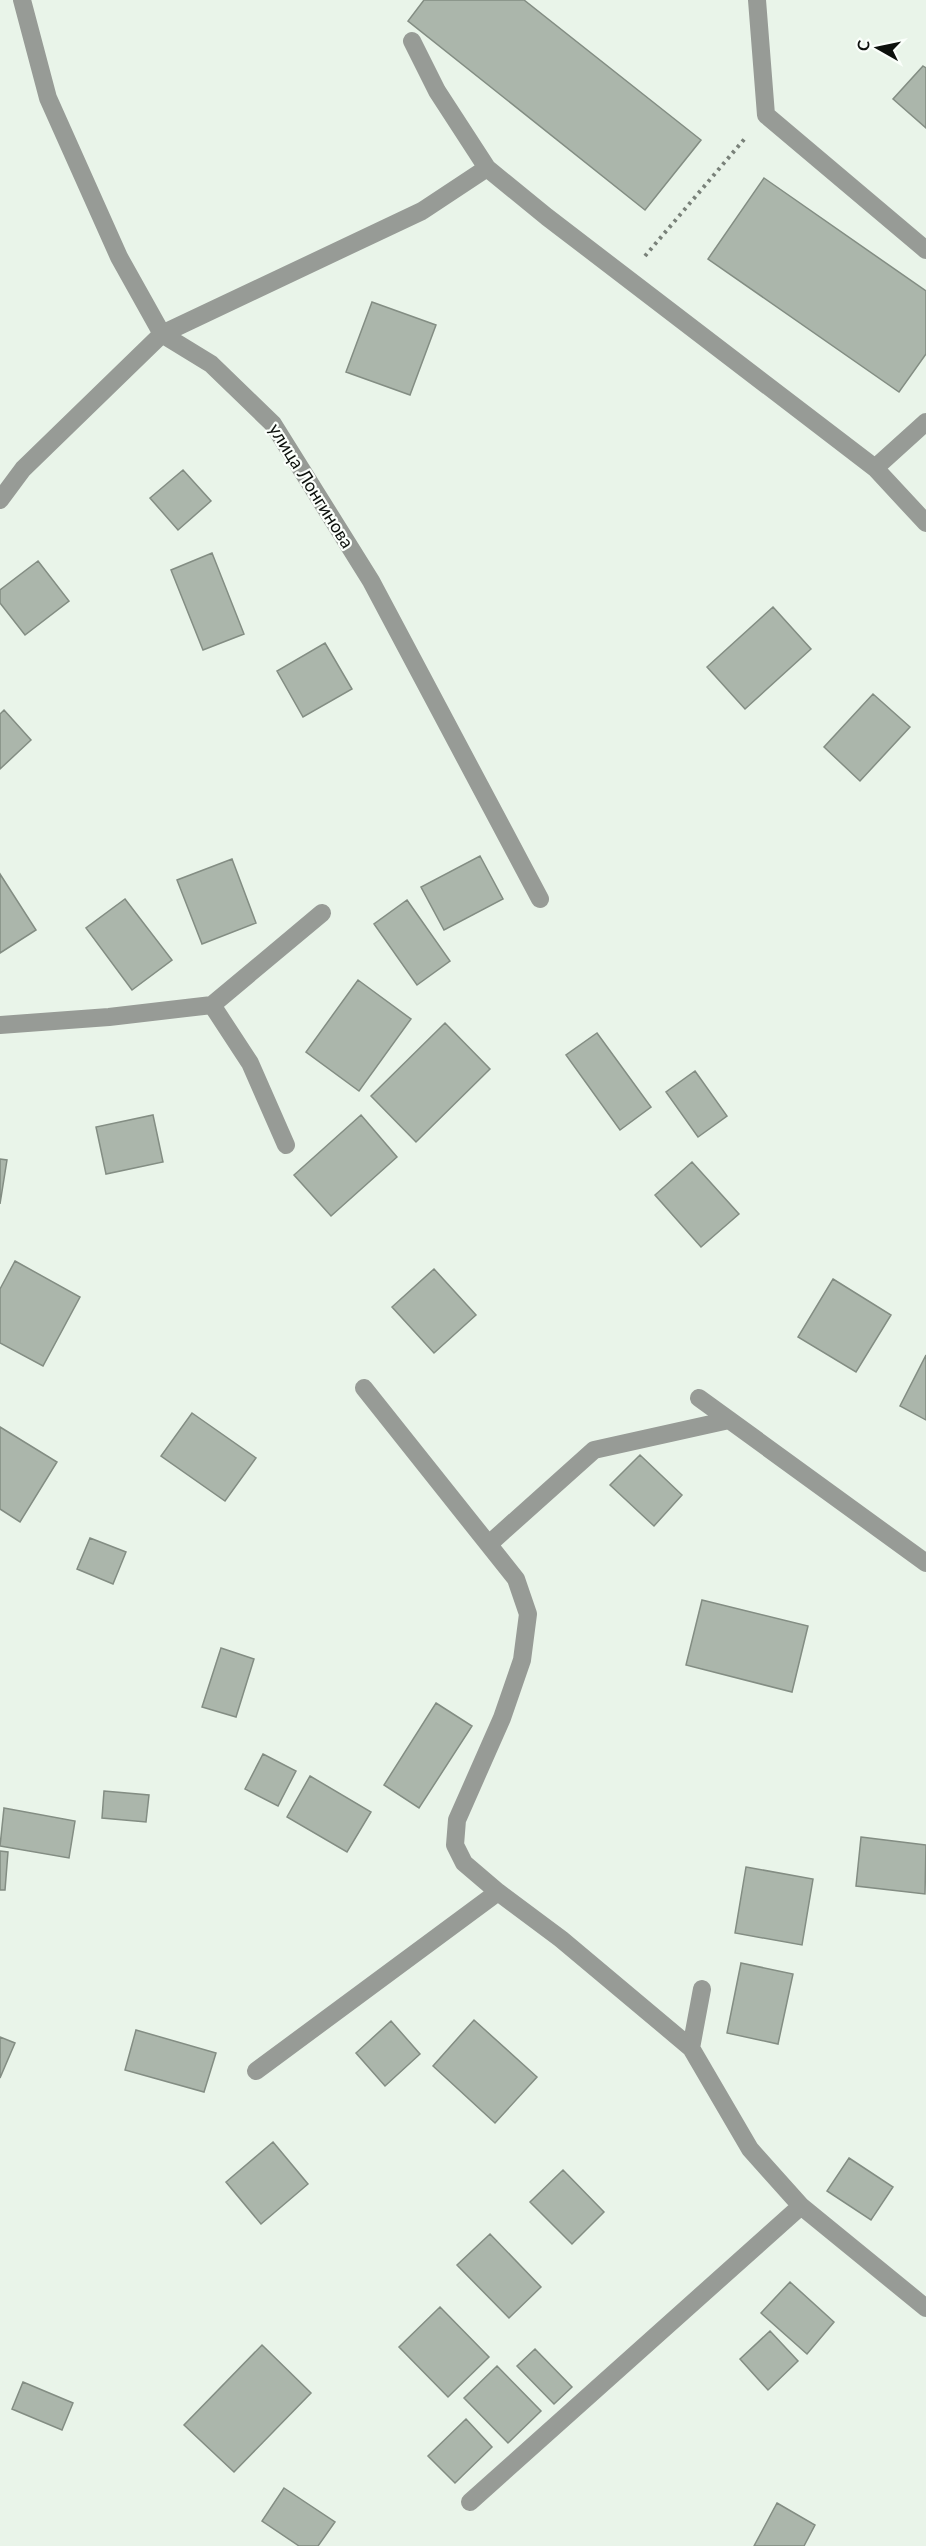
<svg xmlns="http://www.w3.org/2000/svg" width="926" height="2546" viewBox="0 0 926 2546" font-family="Lato,sans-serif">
	<rect width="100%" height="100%" fill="#e9f4e9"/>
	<!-- building -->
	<path fill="#abb6ab" stroke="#838d83" stroke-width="1.5" d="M424,0H524L701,140L645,210L408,21Z
		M923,66L926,68V128L893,99Z
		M764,178L926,291V354L899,392L708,259Z
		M372,302L436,325L410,395L346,372Z
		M183,470L211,501L178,530L150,498Z
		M212,553L244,634L203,650L171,570Z
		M38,561L69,601L25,635L0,603V590Z
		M773,607L811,649L745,709L707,667Z
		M325,643L352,689L303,717L277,671Z
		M873,694L910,727L860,781L824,747Z
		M4,710L31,740L0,769V714Z
		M480,856L503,899L444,930L421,887Z
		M232,859L256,923L202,944L177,880Z
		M0,874L36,930L0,953Z
		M125,899L172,960L132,990L86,928Z
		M407,900L450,961L417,985L374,924Z
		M358,980L411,1019L359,1091L306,1052Z
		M445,1023L490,1069L416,1142L371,1096Z
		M597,1033L651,1107L620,1130L566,1055Z
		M695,1071L727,1116L698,1137L666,1092Z
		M153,1115L163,1162L106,1174L96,1127Z
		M361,1115L397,1157L331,1216L294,1175Z
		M0,1159L7,1160L0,1204Z
		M692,1162L739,1214L701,1247L655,1195Z
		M15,1261L80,1297L43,1366L0,1343V1289Z
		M434,1269L476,1315L434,1353L392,1307Z
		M833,1279L891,1315L856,1372L798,1337Z
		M926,1355V1420L900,1406Z
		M192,1413L256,1458L225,1501L161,1456Z
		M0,1427L57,1462L20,1522L0,1509Z
		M640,1455L682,1495L654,1526L610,1485Z
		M90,1538L126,1552L113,1584L77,1569Z
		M702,1600L808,1626L792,1692L686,1665Z
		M221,1648L254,1659L236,1717L202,1707Z
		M436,1703L472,1726L419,1808L384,1785Z
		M263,1754L296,1771L278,1806L245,1789Z
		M310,1776L371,1812L347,1852L287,1817Z
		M104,1791L149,1795L146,1822L102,1818Z
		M4,1808L75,1821L69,1858L0,1846Z
		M861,1837L926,1845L925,1894L856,1886Z
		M0,1851L8,1852L5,1890H0Z
		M746,1867L813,1879L802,1945L735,1933Z
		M741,1963L793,1974L778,2044L727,2033Z
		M474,2020L537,2077L495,2123L433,2066Z
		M391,2021L420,2054L385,2086L356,2053Z
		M136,2030L216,2053L204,2092L125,2070Z
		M0,2037L15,2043L0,2078Z
		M273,2142L308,2184L261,2224L226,2182Z
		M849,2158L893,2187L871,2220L827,2191Z
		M563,2170L604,2212L572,2244L530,2202Z
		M490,2234L541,2287L509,2318L457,2265Z
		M790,2282L834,2322L807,2354L761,2313Z
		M440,2307L489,2357L448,2397L399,2347Z
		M770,2331L798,2361L768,2390L740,2359Z
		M262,2345L311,2393L234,2472L184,2425Z
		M535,2349L572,2387L554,2404L517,2366Z
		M497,2366L541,2411L508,2443L464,2398Z
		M23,2382L73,2403L62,2430L12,2409Z
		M466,2419L492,2447L455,2483L428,2456Z
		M284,2488L335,2522L318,2546H299L262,2521Z
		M777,2503L815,2525L804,2546H754Z"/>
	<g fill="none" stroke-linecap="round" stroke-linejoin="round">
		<!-- path -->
		<path stroke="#798179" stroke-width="4" stroke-dasharray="3 4.5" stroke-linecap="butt" d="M645,256L747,136"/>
		<!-- minor -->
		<path stroke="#979b96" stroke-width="18" d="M22,0L48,98L119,257L162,334L211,364L273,424L371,581L540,899
			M757,0L766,115L926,250
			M412,41L437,91L487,168L547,217L875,468L926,523
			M875,468L926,422
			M0,500L23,469L162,334L422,211L487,168
			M212,1005L322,913
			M0,1025L109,1017L212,1005L250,1063L286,1145
			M364,1388L516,1579L528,1614L522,1660L502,1718L457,1820L455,1845L464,1863L498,1892L561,1939L691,2048L750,2149L801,2206L926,2308
			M699,1398L926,1563
			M489,1544L594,1450L729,1420
			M691,2048L702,1989
			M256,2071L498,1892
			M470,2502L801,2206"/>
	</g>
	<g text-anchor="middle" stroke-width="4.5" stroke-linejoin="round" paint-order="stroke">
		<!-- street labels -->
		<g font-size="18" fill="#0d110d" stroke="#fbfffb">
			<text transform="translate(311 486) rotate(58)" y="6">улица Лонгинова</text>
		</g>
	</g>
	<!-- north arrow -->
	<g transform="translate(878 48) rotate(279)" stroke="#fbfffb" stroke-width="4.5" paint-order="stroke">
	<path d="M0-4.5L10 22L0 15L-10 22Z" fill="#0d110d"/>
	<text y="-9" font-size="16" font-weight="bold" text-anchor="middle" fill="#0d110d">С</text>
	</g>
</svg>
